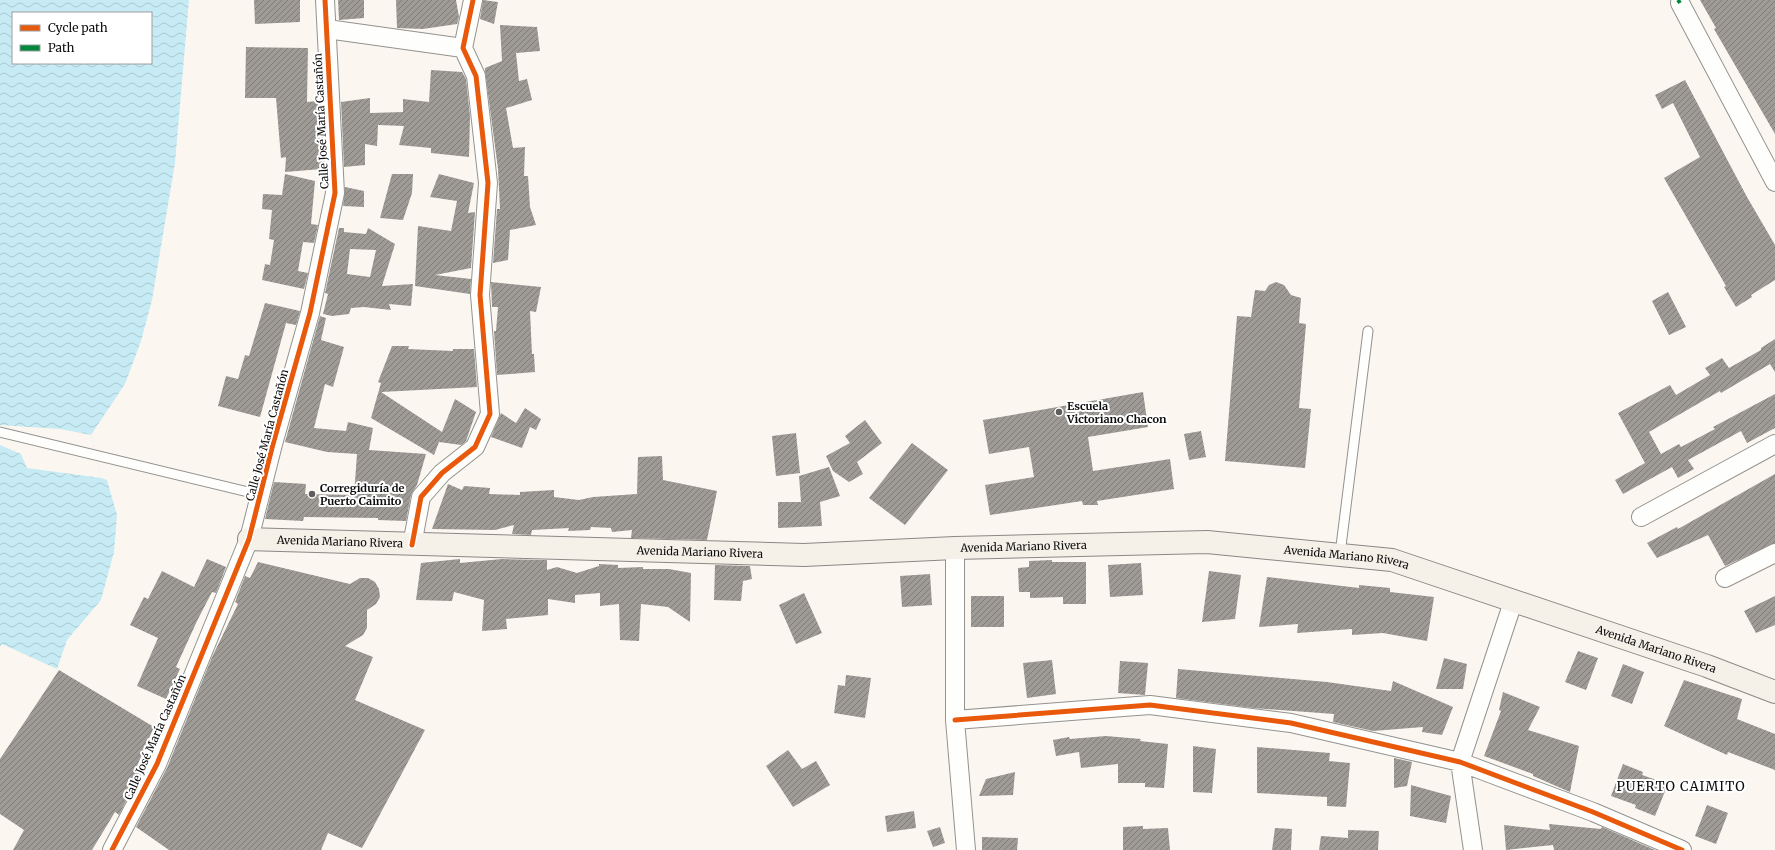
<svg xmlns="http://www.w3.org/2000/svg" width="1775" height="850" viewBox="0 0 1775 850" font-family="Merriweather,serif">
	<defs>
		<pattern id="water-waves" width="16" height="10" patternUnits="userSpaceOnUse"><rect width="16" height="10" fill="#c7ebf4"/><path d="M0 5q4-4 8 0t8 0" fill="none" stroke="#aac8d0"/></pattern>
		<pattern id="building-hatch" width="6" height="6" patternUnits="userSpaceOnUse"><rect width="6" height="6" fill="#9e9a96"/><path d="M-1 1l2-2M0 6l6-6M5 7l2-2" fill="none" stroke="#7f7c79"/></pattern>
	</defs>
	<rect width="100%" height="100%" fill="#fbf7f0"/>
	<!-- water -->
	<path fill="url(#water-waves)" fill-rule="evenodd" d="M0,0H189L175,163L152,300L141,341L125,384L91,435L101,478L107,480L117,515L114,552L101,600L67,640L57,669L2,644L0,647ZM13,13H151V63H13Z"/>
	<!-- pier -->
	<path fill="#fbf7f0" d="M0,425L60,429L91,435L101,478L27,468L21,454L0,445Z"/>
	<!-- building -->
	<path fill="url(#building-hatch)" fill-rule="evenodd" d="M254,0H300V22L255,24Z
		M338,0H364V18L339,20Z
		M396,0H456L459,17L457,24L423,29L397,28Z
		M483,0L498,2L494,24L480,19Z
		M1700,0H1775V134L1714,29L1716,28Z
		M500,25L537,27L540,51L516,53L519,81L527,79L532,100L506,108L513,148L525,147L524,176H528L530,207L536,225L510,230L508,260L493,263L497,209H500L498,169L485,71V68L502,61Z
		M246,47L308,48L307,102L318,101L322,169L285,172L286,157L281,158L276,98H245Z
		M431,70L462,72L466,79L470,116L469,157L431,153V148L399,145L404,126L378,125L377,146L365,144V165L344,167L341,102L370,98V113L403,112V99L429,102Z
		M1685,80L1747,197L1775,245V280L1751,295L1752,297L1736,307L1724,287L1726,286L1664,178L1700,157L1673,103L1662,109L1655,95Z
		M285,174L315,181L311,224L318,225L314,243L303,242L298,271L308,273L304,289L262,280L265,264L270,265L274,240L269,239L272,210L262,209L263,194L282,195Z
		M392,174H413L412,193L403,220L380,218Z
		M439,174L474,183L468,213L475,212L471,268L435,275L471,279L470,294L415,286L418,226L451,231L457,201L430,197Z
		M345,187L364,191V207L343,206Z
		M339,228H344V232L366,234L368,228L395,244L382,286L413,284L411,306L389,304L391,310L364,307L351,308L349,314L332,316L323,314L328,294L325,293ZM350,249L376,250L370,277L347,274Z
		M491,282L541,287L536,312L530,311L532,354H534L535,372L497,375L494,331H496L498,307H492Z
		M1276,282L1284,285L1291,295L1301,298L1299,323L1306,324L1299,408L1311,409L1305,468L1225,461L1237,316L1251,317L1255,290L1265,291L1269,285Z
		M1668,292L1686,327L1669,335L1652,301Z
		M265,303L300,311L296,325L286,323L260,417L218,406L226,376L238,379L245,355L249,356Z
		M320,316L326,318L321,340L344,347L333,387L325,384L314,428L346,431L348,422L373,428L369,450L426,454L417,485L411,495L406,521L378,520V518L304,517L303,521L265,519L274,482L306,484L305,494L354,495L357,454L327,452L285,442Z
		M1775,339V372L1770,364L1721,393L1720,391L1649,432L1661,454L1679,444L1681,447L1715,429L1713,427L1775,394V428L1747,443L1741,431L1688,460L1694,469L1678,478L1672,467L1623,494L1615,480L1645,463L1618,413L1670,385L1676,395L1710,375L1705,368L1722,358L1729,368L1761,350V348Z
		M392,346H409L408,349L453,351V349H474L477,387L381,392L442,432L455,399L476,412L466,441L461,445L439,442L434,455L371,418L381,383L378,382Z
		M1143,392L1148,427L1088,437L1093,471L1170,459L1174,489L1097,501L1098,505H1083L1082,501L990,515L985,485L1034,477L1029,447L989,454L983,420Z
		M525,408L541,419L536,430L530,427L522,448L491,437L501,413L516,423Z
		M865,420L882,443L857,462L863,474L849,482L833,471L826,456L850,443L845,436Z
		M1201,431L1206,457L1189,460L1184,434Z
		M796,433L800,473L776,476L772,436Z
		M912,443L948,470L905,525L869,498Z
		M662,456L663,480L717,491L707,540L631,538L632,530L612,532L611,528L591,527L590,530L568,531L569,528L532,530L531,535L512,534L514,525L495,530L432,529L448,484L462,490L464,486L490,488L489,494L520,495V492L554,490V497L579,500L593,497L637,494L638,457Z
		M829,467L840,496L820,502L822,526L778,528V502H801L799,476Z
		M1775,474V543L1725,566L1708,535L1657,558L1647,543L1677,527L1678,529Z
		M207,559L226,567L216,593L212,592L197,621L176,667L180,669L166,699L137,686L158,638L130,625L144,597L148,599L162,571L194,587Z
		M460,559V563L502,559L547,560V570L557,567L577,573L599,566V564L618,565V568L643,567V569H669L691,573L690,622L668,607L641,604L639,641L620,640L619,604L600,606V593L575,595V603L548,599V615L506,619L507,629L482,631L484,600L454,592L452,601L416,600L421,563Z
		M1052,560V562H1086V604H1063V597L1030,598V592H1019L1018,568L1029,567V561Z
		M258,562L350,584L360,578H368L375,582L379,589L380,597L376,604L367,610V628L363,635L345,646L373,657L355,700L425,730L362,848L328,833L321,850H169L136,827L167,768L212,657L238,604L235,602L245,576L250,578Z
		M1141,563L1143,595L1110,597L1108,565Z
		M715,565L750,566L752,579L743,581L741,601L714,600Z
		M1209,571L1241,575L1235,619L1202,622Z
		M930,574L932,605L902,607L900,576Z
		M1267,577L1359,588V585L1390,588V592L1434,597L1427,641L1383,633L1352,635V629L1297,633L1298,624L1259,627Z
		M804,593L822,633L796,644L779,605Z
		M971,596H1004V627H971Z
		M1775,596V625L1756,633L1744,611Z
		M1578,651L1598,658L1586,690L1565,682Z
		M1444,658L1467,664L1463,689H1436Z
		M1052,660L1056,694L1027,698L1023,663Z
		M1120,661L1148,663L1145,695L1118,693Z
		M1623,664L1644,672L1632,704L1611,696Z
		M1178,669L1327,682L1391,691L1393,681L1453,707L1442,735L1422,732L1423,727L1373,731L1333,722L1334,714L1253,708L1176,698Z
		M59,670L154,727L137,766L142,769L119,815L115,812L92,850H13L24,830L0,814V759Z
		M846,675L871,678L865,718L834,713L838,685L845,686Z
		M1684,680L1742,699L1737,719L1775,734V770L1728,752L1727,755L1664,726Z
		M1503,692L1540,707L1528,730L1579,746L1570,792L1533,776V774L1484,756L1501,711L1499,710Z
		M1106,736L1141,739L1140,741L1168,744L1164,788L1145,787V783H1118V764L1081,768L1079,752L1056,756L1053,740L1069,737L1070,739Z
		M1193,746L1216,749L1212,793L1193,792Z
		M1257,747L1330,753L1329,761L1350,763L1346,807L1327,806V797L1257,793Z
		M788,750L802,769L816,761L830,785L793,807L766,766Z
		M1394,758L1412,762L1407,786L1394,788Z
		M1623,764L1643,772L1642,775L1668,784L1655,816L1635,808L1636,805L1611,796Z
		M1015,772L1013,795L979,796L986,779Z
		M1411,785L1451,796L1446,823L1410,816Z
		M1707,805L1728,813L1716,844L1695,836Z
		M914,811L916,828L887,832L885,816Z
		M1549,824L1601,829L1602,827L1655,850H1554L1553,845L1506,850L1504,825L1550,830Z
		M1143,826V829L1168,828L1170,850H1123V827Z
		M940,827L945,843L933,847L927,831Z
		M1275,828L1292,829L1291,850H1272Z
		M1348,830L1379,831L1378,850H1319L1321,836L1348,838Z
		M982,837L1018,838L1017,850H982Z"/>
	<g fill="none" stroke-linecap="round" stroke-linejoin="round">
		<!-- lane casing -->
		<g stroke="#94928f" stroke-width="11">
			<path id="lane" d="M0,432L261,495
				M1340,554L1368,331"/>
		</g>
		<!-- street casing -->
		<g stroke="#94928f" stroke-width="20">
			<path id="street" d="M1680,3L1775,182
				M327,29L463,48
				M1641,517L1775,444
				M412,545L421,497L442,473L475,447L490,414L480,295L488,183L476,76L463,48L473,0
				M955,548V720L966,850
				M1725,578L1775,553
				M955,720L1150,705L1291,723L1460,762L1593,812L1682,850
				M112,850L157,764L249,539L273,444L310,313L335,193L325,0
				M1473,850L1460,762L1513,602"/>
		</g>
		<!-- secondary casing -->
		<g stroke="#8a8885" stroke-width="24">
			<g id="secondary">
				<path id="s1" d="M249,539L804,555L955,548L1207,542L1392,560L1707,666L1775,692"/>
			</g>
		</g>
		<!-- lane -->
		<use href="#lane" stroke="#fefefd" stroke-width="9"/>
		<!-- street -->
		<use href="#street" stroke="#fefefd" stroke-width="18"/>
		<!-- secondary -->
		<use href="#secondary" stroke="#f5f1e8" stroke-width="22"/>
		<!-- quiet -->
		<path stroke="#00873e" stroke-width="4" stroke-dasharray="8 4" stroke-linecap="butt" d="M1678,0L1680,3"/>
		<!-- cycleway casing -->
		<g stroke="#fff" stroke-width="8">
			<path id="cycleway" d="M412,545L421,497L442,473L475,447L490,414L480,295L488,183L476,76L463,48L473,0
				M955,720L1150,705L1291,723L1460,762L1593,812L1682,850
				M112,850L157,764L249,539L273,444L310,313L335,193L325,0"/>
		</g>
		<!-- cycleway -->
		<use href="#cycleway" stroke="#e8590c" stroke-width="5"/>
	</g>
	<!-- markers -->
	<g fill="#605e5c" stroke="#fff" stroke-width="1.5">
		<circle cx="1059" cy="412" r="4"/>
		<circle cx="312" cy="494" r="4"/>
	</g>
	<g text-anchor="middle" stroke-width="4" stroke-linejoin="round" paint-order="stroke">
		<!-- street labels -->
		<g font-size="11" fill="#0c0c0c" stroke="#fff">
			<text transform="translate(321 121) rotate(-93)" y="4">Calle José María Castañón</text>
			<text transform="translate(267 435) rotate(-75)" y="4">Calle José María Castañón</text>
			<text dy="4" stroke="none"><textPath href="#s1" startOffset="91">Avenida Mariano Rivera</textPath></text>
			<text dy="4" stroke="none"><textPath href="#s1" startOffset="775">Avenida Mariano Rivera</textPath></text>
			<text dy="4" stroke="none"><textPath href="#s1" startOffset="451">Avenida Mariano Rivera</textPath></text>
			<text dy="4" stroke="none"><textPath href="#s1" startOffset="1099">Avenida Mariano Rivera</textPath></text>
			<text dy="4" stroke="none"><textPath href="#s1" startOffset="1423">Avenida Mariano Rivera</textPath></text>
			<text transform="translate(155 737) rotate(-66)" y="4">Calle José María Castañón</text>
		</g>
		<!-- poi labels -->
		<g font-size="11" font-weight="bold" fill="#0c0c0c" stroke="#fff" text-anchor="start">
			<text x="1067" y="410">Escuela<tspan x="1067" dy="13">Victoriano Chacon</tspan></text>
			<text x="320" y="492">Corregiduría de<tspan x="320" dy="13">Puerto Caimito</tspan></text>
		</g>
		<!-- quarter labels -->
		<g font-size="13" letter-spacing="1" fill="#0c0c0c" stroke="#fff">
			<text x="1681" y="791">PUERTO CAIMITO</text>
		</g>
	</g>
	<!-- legend -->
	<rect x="12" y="12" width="140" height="52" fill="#ffffff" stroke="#9e9e9e"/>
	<rect x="20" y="25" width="20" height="6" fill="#e8590c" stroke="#9e9e9e"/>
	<text x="48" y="32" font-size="12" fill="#0c0c0c">Cycle path</text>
	<rect x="20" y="45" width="20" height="6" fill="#00873e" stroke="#9e9e9e"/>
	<text x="48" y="52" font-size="12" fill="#0c0c0c">Path</text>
</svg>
